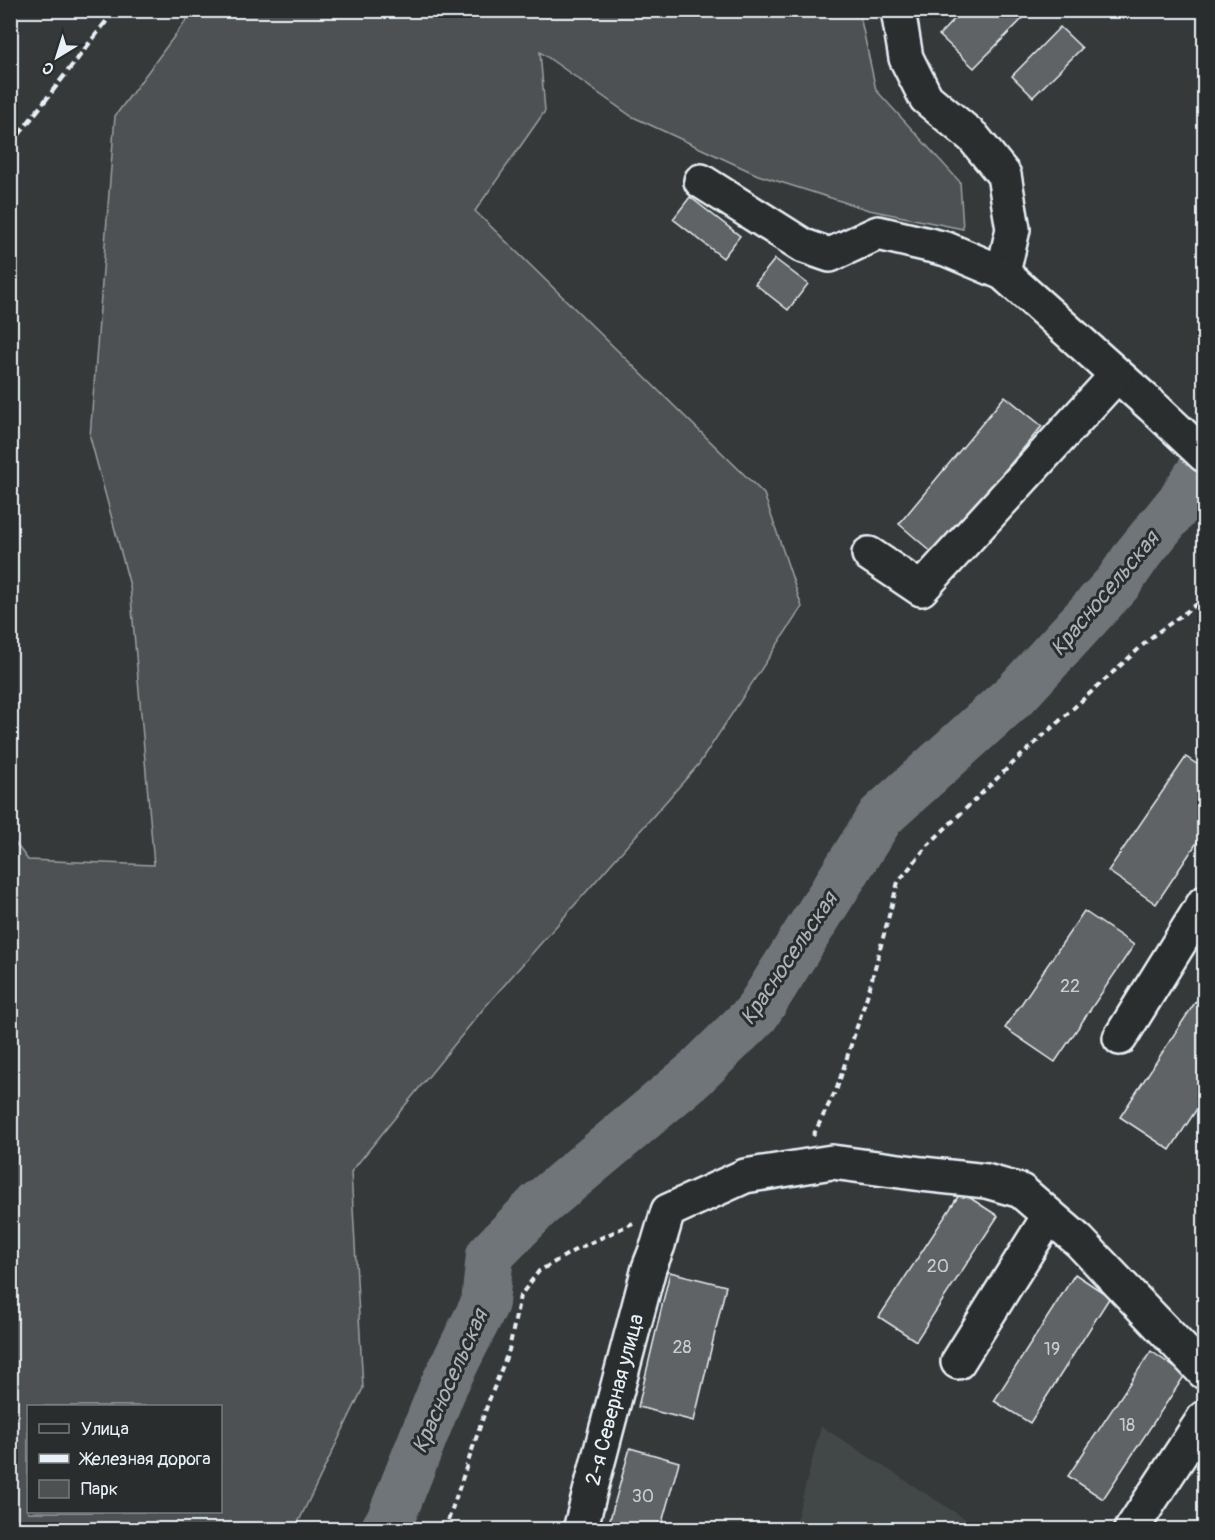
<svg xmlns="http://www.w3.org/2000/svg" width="1215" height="1540" viewBox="0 0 1215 1540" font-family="Pangolin,sans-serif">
	<rect width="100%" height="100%" fill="#35393a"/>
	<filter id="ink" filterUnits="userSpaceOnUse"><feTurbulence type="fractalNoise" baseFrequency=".0167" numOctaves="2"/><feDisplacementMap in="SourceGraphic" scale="12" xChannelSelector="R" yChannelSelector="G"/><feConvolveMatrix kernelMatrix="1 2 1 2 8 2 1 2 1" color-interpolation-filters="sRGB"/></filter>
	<g filter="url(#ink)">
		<!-- built -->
		<path fill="#424647" d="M821,1426L981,1529H794Z"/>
		<!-- green -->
		<path fill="#4d5152" stroke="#9aa1a5" stroke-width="1.5" fill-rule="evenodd" d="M193,11H859L876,90L960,182L963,229L869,210L758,175L631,116L540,52L545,111L475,211L764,494L802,607L699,764L484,1008L351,1172L363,1388L295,1529H11V837L28,860L154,865L130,586L90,437L115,116ZM28,1406H220V1512H28Z"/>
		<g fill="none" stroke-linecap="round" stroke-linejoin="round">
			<!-- river -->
			<path stroke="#707579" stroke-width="48" d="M384,1530L391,1518L444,1385L485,1303L490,1255L539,1205L694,1075L756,1014L881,816L1017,693L1118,583L1138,554L1181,501L1204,466"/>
		</g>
		<!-- building -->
		<path fill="#5f6365" stroke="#e8f1f8" stroke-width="1.5" d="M963,10H1031L974,68L939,35Z
			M1060,27L1082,48L1033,97L1012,76Z
			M690,197L740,236L723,258L673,219Z
			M775,259L808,284L788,310L755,284Z
			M1005,396L1042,426L935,555L899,524Z
			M1186,757L1204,769V832L1156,904L1108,871Z
			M1084,911L1134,945L1055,1062L1005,1028Z
			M1196,1001L1204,1007V1098L1170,1150L1120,1117Z
			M961,1192L998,1216L916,1341L879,1317Z
			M670,1272L726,1286L694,1421L638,1407Z
			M1075,1274L1110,1297L1030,1423L994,1401Z
			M1151,1351L1185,1375L1103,1499L1068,1476Z
			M630,1448L679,1462L660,1530H607Z"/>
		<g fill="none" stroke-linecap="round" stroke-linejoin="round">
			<!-- minor casing -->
			<g stroke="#e8f1f8" stroke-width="38">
				<g id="minor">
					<path d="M902,10L899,16L906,58L926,98L973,137L1004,175L1013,229L1003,273"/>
					<path d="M701,181L804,246L830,255L878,233L946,249L1003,273L1152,406L1204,455"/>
					<path d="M869,554L921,589L1117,375"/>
					<path d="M1120,1038L1204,903"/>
					<path d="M958,1362L1049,1216"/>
					<path id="s1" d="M580,1530L649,1268L658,1245L668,1211L745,1176L832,1162L922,1174L986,1181L1021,1191L1079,1241L1204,1372"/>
					<path d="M1131,1530L1204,1418"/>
				</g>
			</g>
			<!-- path -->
			<path stroke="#e8f1f8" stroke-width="4" stroke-dasharray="6 4.5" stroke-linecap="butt" d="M813,1136L837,1088L869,990L898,882L928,845L1012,764L1154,635L1204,599
				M444,1530L449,1518L488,1403L509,1350L520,1296L539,1271L575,1250L633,1223"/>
			<!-- minor -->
			<use href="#minor" stroke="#2a2d2e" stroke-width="33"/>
			<!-- rail -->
			<path stroke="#e8f1f8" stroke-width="4.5" stroke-dasharray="9 4.5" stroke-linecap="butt" d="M10,146L115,10"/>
		</g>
	</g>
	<g text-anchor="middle" stroke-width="6" stroke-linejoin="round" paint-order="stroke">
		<!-- number labels -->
		<g font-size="18" fill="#c6ced3">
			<text x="1070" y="992">22</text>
			<text x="938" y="1272">20</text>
			<text x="682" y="1353">28</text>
			<text x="1052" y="1355">19</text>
			<text x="1127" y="1431">18</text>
			<text x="643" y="1502">30</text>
		</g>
		<!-- street labels -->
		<g font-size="21" fill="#e8f1f8" stroke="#2a2d2e">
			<text dy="7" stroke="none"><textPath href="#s1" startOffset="135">2-я Северная улица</textPath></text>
		</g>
		<!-- water labels -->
		<g font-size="22" font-style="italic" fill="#acb3b8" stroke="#2a2d2e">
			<text transform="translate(1104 593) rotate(-50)" y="8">Красносельская</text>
			<text transform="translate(788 958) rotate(-56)" y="8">Красносельская</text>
			<text transform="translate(449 1381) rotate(-66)" y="8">Красносельская</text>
		</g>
	</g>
	<!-- margin -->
	<rect width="1215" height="1540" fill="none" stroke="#2a2d2e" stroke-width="36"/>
	<rect x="18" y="18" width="1179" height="1504" fill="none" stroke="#e8f1f8" stroke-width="2" filter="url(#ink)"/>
	<!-- legend -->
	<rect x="27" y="1405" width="195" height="108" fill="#2a2d2e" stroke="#767b7f" stroke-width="1.5"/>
	<rect x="39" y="1424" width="30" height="9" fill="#2a2d2e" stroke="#767b7f" stroke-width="1.5"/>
	<text x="81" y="1435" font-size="18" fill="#e8f1f8">Улица</text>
	<rect x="39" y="1454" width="30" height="9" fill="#e8f1f8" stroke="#767b7f" stroke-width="1.5"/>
	<text x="81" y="1465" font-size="18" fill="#e8f1f8">Железная дорога</text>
	<rect x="39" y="1480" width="30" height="18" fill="#4d5152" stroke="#767b7f" stroke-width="1.5"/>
	<text x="81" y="1495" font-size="18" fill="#e8f1f8">Парк</text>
	<!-- north arrow -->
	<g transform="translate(57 57) rotate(218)" stroke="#2a2d2e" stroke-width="4.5" paint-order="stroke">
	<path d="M0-4.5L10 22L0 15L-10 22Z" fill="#e8f1f8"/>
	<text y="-9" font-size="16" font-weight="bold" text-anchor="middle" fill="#e8f1f8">С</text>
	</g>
</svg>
